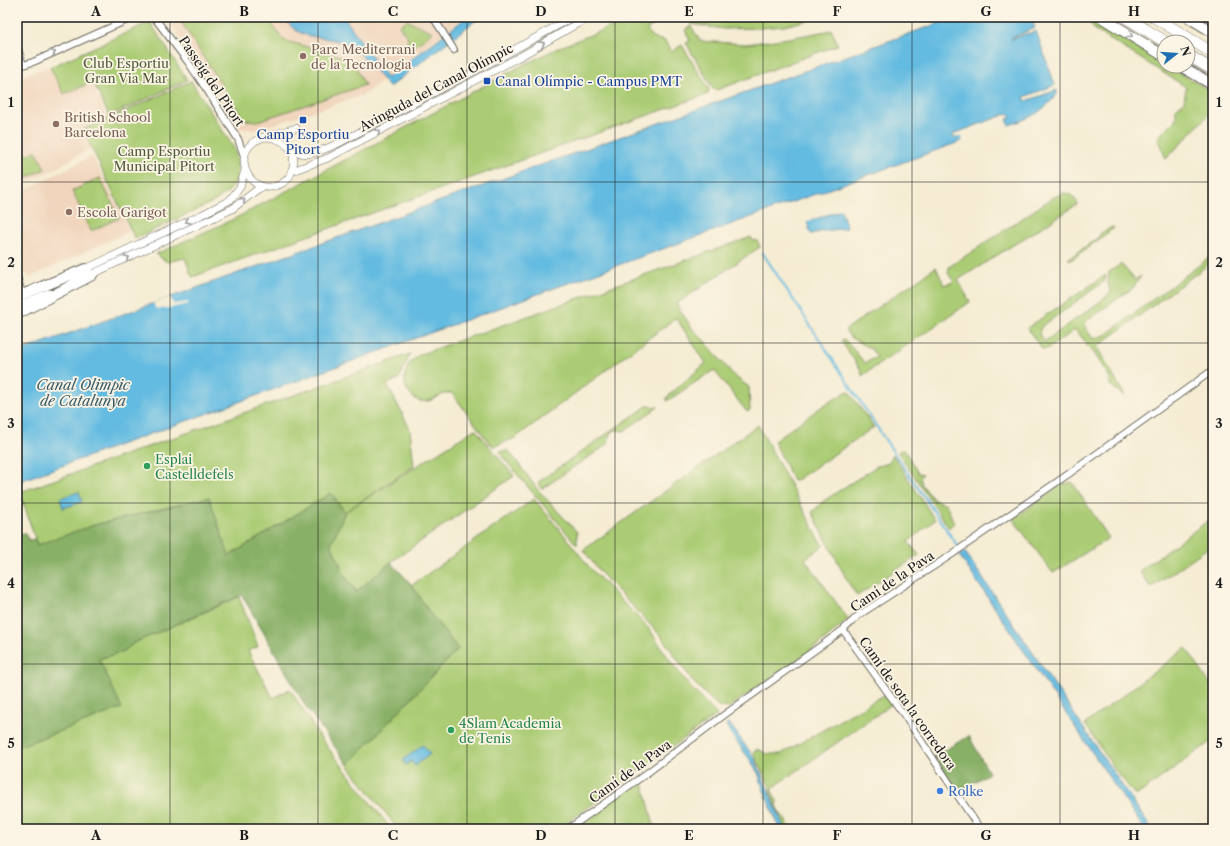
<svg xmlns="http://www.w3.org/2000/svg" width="1230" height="846" viewBox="0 0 1230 846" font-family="'Libre Caslon Text',serif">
	<rect width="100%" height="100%" fill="#fcf5e5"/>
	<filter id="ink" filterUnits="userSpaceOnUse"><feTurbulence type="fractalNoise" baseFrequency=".025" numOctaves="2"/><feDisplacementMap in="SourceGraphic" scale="8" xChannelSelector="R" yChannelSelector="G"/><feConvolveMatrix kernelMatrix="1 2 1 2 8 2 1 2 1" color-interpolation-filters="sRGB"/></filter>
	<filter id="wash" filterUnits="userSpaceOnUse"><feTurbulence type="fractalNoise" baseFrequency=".012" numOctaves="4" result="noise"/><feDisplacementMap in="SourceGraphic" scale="16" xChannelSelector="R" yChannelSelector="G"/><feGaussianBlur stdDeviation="0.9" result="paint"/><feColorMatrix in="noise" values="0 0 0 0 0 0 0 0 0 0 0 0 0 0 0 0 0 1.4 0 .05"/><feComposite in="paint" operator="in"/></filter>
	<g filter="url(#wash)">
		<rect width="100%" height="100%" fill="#f5ecd3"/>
		<!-- built -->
		<path fill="#f1d5bd" d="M167,17H464L363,95L256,130L238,128Z
			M50,66L64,94L92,84L107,118L83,130L91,148L51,171L17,186V78Z
			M92,156L130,231L31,277L22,272L17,255V194Z"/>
		<!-- green -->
		<path fill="#abcc74" stroke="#647448" d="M178,17H267L283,40L351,59L365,85L258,121L244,120Z
			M636,17H653L656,24L647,29L652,38L665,41L671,52L682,45L709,89L708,94L192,277L185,258L167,262L156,254L236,218L523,65L560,47Z
			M686,17H821L784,26L761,28L724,29L691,24Z
			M1086,18L1110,31L1164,64V66H1168L1213,92V110L1166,159L1158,137L1176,119V109L1184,102L1186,87L1095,30Z
			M407,20L408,21L433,32L411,49L406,41L409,39L399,26Z
			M150,22L187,80L109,116L93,82L64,94L50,67Z
			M691,26L700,41L746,44L789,38L832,30L838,45L717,90L713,89L686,43L690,41L685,30Z
			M191,81L235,150L238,164L237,179L230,190L215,201L135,239L83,130Z
			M36,151L45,169L17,182V159Z
			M100,178L119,218L91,231L72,191Z
			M1063,193C1071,193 1074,197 1078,204L958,280L970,302L862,376L861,370L841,341L844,339L865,363L877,357L871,349L851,338L845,330L936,267L944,285L954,282L948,273L949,267L1054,197Z
			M1112,227L1114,228L1071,260L1068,259L1099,237L1101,233Z
			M751,237L753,241L757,240L760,247L676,304L692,328L703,339L734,376L749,387L750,410L747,412L714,370L667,401V397L706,363L676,318L515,438L493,447L491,443L490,444L452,393C443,392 436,399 428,401C414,405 402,388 405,375C407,364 412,359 421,354Z
			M1213,255V261L1097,347L1125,396L1110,385V378L1094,353L1086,345L1087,343L1075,330L1047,349H1042L1027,328L1106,275L1105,281L1041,327L1039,334L1044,342L1101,301L1111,292L1108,284L1109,272L1121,264L1135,280L1141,276L1133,288L1085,322V327L1093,339L1105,335Z
			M410,354L399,379L387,384L410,429L414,466L345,512L475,429L514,476L391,562L357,592L345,576L331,544L345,512L331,493L229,556L37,545L20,492Z
			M848,391L874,427L795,481H793L774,441L821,407Z
			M647,406L658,407L624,431L615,430L610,434L607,445L578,464L542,489L538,482Z
			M758,425L823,546L805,559L848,619L825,640L728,708L718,706L694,683L661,636L602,574L583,550Z
			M904,449L918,473L923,474L920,477L922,485L934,500L946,504L954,523L949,528L898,452Z
			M500,451H509L538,490L577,532V545L501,455Z
			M893,455L935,520L908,542L919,555L857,596L848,582L812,512L816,509L822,502L877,466C886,465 889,463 893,455Z
			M1072,482L1109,538L1053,573L1013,519L1060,485Z
			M534,499L565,536L589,567L650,630L671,662L691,688L717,715L558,829H398L348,765L458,649L429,612L412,585Z
			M1212,518L1213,520V544L1151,588L1139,571Z
			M239,597L257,644L258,647L248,651L273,698L290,689L319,736L391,829H289L288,826L283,829H17V747L121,708L99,659L124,651L134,643Z
			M1186,648L1213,688V740L1136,796L1116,771L1085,724Z
			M886,694L892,704L771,789L777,801L778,810L792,829H786L770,791L771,789L753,752L758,749L767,754H781Z
			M642,779L655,829H572Z"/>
		<!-- forest -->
		<path fill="#88b066" stroke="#526641" d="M20,492L24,504L17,507V493Z
			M331,493L345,512L331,544L345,576L356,592L391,562L412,585L429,612L458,649L348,765L306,707L242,595L134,643L124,651L99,659L122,708L17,747V529L20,534H25L29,540L35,539L37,545L94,525L209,497L229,556Z
			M969,736L989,773L958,792L934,756Z"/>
		<!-- water -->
		<path fill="#64bbe1" stroke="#406c7e" d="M284,17H344L387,78L467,17H480L389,87C376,72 362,51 343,43C321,34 298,42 284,17Z
			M956,17H1003L1004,22L1019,17H1031L1035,28L1011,38V39L1036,31L1055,85L1024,97L1026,101L1057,90V94C1043,112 1031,118 1009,125L1007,119L1011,118L1009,113L953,134L954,138L961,136L962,141L17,482V352Z
			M841,210L847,228L824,231L811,234L807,222Z
			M79,492L82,502L63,508L60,498Z
			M965,552L1146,821L1151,829H1144L959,555Z
			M727,723L730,724L755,759L785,829H780L764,791L759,775L751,761L733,737L726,725Z
			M423,745L430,754L415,766L411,761L406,765L403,760Z"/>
		<!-- pier -->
		<path fill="#f5ecd3" d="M170,297L174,304L188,302V304L171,308L156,309L153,303Z"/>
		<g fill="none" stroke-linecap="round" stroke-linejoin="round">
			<!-- stream -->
			<path stroke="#64bbe1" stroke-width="2" d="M762,252L894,453L964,555"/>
		</g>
	</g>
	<g filter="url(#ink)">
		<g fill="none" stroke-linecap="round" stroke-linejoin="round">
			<!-- minor casing -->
			<g stroke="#68655c" stroke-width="8">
				<path id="minor" d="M154,17L188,62L207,90L238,139L244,156
					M433,17L454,50
					M17,46L23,65
					M17,67L33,62L134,17
					M17,276L22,294
					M843,630L904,715L980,829
					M568,829L643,776L724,715L843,630L859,615L951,555L1070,473L1213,370"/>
			</g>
			<!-- tertiary casing -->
			<g stroke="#68655c" stroke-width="8">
				<path id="tertiary" d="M264,137C284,137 300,151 291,173C290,178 286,181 281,184C252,199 230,158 255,141C263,136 286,131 296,128
					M291,151C309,158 323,150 339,143L499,58L573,17
					M292,171L328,158L521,56L589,17
					M81,271L201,215L230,200L240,187L245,170
					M88,276L232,209L258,189L265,187
					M17,306L49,293"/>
			</g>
			<!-- trunk casing -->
			<g stroke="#68655c" stroke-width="12">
				<path id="trunk" d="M1101,17L1164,56
					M1188,17L1213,32
					M1181,66L1213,85
					M17,297L85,269
					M17,314L92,275"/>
			</g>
			<!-- motorway casing -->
			<g stroke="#68655c" stroke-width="12">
				<path id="motorway" d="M1125,17L1166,42
					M1154,17L1213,53
					M1188,55L1213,70"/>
			</g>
			<!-- minor -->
			<use href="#minor" stroke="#fff" stroke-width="6"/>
			<!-- tertiary -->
			<use href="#tertiary" stroke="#fff" stroke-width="7"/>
			<!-- trunk -->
			<use href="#trunk" stroke="#fff" stroke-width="10"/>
			<!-- motorway -->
			<use href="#motorway" stroke="#fff" stroke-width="11"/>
		</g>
		<!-- one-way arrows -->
		<defs><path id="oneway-chevron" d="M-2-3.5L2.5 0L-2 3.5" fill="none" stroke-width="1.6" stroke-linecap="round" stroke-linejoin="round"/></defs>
		<g stroke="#999">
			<use href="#oneway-chevron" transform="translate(1130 35) rotate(32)"/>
			<use href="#oneway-chevron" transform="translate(542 44) rotate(-29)"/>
			<use href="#oneway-chevron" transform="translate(53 53) rotate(-23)"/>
			<use href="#oneway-chevron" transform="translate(378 132) rotate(-28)"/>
			<use href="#oneway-chevron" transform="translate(243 200) rotate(-40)"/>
			<use href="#oneway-chevron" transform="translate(188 221) rotate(155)"/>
			<use href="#oneway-chevron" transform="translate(127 258) rotate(-25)"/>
		</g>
	</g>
	<!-- grid -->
	<path fill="none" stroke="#1c1c1c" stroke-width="1" stroke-opacity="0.55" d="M170,17V829M318,17V829M467,17V829M615,17V829M763,17V829M912,17V829M1060,17V829M17,182H1213M17,343H1213M17,503H1213M17,664H1213"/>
	<!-- markers -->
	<g fill="#8d6e63" stroke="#fcf5e5" stroke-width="1.5">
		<circle cx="303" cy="56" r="4"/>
		<circle cx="56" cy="124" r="4"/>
		<circle cx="69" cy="212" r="4"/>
	</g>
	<g fill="#1a4fb4" stroke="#fcf5e5" stroke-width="1.5">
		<rect x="483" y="77" width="8" height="8" rx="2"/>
		<rect x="299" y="116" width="8" height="8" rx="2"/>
	</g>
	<g fill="#2e9e5b" stroke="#fcf5e5" stroke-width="1.5">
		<circle cx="147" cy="466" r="4"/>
		<circle cx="451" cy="730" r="4"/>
	</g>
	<circle fill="#3f7fe0" stroke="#fcf5e5" stroke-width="1.5" cx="940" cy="791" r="4"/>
	<g text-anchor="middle" stroke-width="3.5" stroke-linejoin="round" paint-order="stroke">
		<!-- education labels -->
		<g font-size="13" fill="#785e54" stroke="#fcf5e5" text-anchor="start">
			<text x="311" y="54">Parc Mediterrani<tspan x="311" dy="15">de la Tecnologia</tspan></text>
			<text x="64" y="122">British School<tspan x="64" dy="15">Barcelona</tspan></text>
			<text x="77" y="217">Escola Garigot</text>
		</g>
		<!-- park labels -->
		<g font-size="13" fill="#4e5a3b" stroke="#fcf5e5">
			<text x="126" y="68">Club Esportiu<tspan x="126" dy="15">Gran Via Mar</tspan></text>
			<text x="164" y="156">Camp Esportiu<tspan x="164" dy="15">Municipal Pitort</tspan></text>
		</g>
		<!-- street labels -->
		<g font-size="13" fill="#1c1c1c" stroke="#fcf5e5">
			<text transform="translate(212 81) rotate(56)" y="5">Passeig del Pitort</text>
			<text transform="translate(436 87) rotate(-28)" y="5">Avinguda del Canal Olímpic</text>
			<text transform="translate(892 581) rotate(-34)" y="5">Camí de la Pava</text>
			<text transform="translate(908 703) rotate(55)" y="5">Camí de sota la corredora</text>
			<text transform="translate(630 771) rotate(-36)" y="5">Camí de la Pava</text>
		</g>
		<!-- transit labels -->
		<g font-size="13" fill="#164399" stroke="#fcf5e5" text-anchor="start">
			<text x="495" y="86">Canal Olímpic - Campus PMT</text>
			<text x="303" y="139" text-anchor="middle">Camp Esportiu<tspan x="303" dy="15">Pitort</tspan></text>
		</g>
		<!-- leisure labels -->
		<g font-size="13" fill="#27864d" stroke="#fcf5e5" text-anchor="start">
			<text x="155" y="464">Esplai<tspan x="155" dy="15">Castelldefels</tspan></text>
			<text x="459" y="728">4Slam Academia<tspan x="459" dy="15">de Tenis</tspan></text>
		</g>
		<!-- shop labels -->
		<g font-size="13" fill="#366cbe" stroke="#fcf5e5" text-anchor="start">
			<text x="948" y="796">Rolke</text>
		</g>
		<!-- water labels -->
		<g font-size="14" font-style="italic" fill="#395c6b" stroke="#fcf5e5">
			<text x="83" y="390">Canal Olimpic<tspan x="83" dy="16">de Catalunya</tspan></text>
		</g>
	</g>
	<!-- margin -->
	<rect width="1230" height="846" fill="none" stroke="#fcf5e5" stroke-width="44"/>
	<!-- north arrow -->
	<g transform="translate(1176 54) rotate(73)"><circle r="19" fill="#fcf5e5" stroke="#a29e95"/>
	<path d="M0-3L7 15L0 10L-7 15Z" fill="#1f6fb2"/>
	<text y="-6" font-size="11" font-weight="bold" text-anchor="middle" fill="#1c1c1c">N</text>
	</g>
	<rect x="22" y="22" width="1186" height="802" fill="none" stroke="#1c1c1c" stroke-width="1.5"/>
	<g font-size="13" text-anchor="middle" font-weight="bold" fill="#1c1c1c">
		<text x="96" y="16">A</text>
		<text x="244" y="16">B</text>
		<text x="393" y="16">C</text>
		<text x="541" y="16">D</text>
		<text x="689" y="16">E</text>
		<text x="837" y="16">F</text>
		<text x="986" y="16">G</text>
		<text x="1134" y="16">H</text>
		<text x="11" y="107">1</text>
		<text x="1219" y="107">1</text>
		<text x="11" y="267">2</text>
		<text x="1219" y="267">2</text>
		<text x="11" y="428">3</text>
		<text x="1219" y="428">3</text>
		<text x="11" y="588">4</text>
		<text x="1219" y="588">4</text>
		<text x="11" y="748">5</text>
		<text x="1219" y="748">5</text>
		<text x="96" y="840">A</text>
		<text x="244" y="840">B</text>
		<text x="393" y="840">C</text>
		<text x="541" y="840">D</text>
		<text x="689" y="840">E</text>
		<text x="837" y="840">F</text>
		<text x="986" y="840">G</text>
		<text x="1134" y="840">H</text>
	</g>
</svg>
